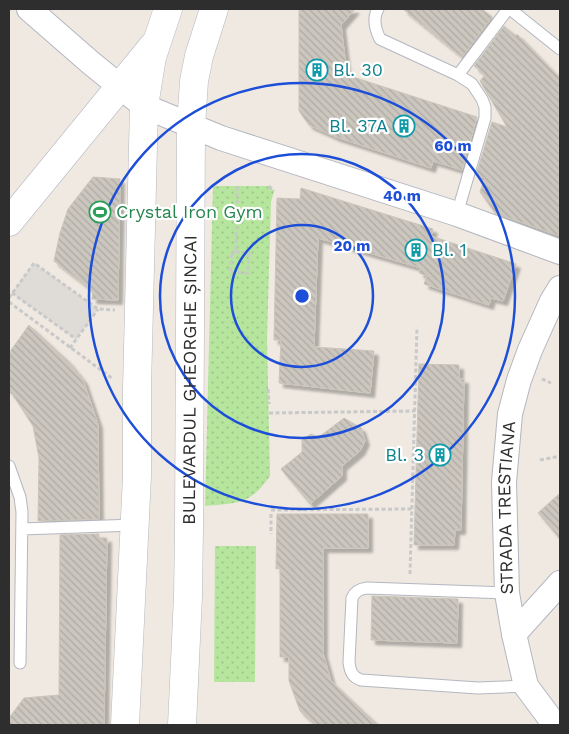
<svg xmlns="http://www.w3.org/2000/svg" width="569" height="734" viewBox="0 0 569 734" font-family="'Work Sans',sans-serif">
	<defs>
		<pattern id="park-dots" width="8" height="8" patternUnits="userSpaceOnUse" patternTransform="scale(1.25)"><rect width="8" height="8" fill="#b6e59e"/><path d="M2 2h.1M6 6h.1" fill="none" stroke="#9dc588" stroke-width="1.8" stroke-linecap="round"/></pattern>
		<pattern id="building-back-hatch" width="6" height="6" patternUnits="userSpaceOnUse" patternTransform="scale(1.25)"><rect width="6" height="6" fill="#cbc7bf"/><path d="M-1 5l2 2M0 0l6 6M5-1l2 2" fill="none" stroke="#afaba4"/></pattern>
		<filter id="shadow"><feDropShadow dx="4.5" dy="4.5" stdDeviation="1" flood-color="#0004"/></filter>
	</defs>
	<rect width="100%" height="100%" fill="#efe9e1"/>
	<!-- park -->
	<path fill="url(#park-dots)" d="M213,186H269L274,191L271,202L267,339L270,476C250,505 238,503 205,506Z
		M215,546H256L255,682H214Z"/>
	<!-- plaza -->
	<path fill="#dfdcd8" d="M34,263L98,309L76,339L12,293Z"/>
	<!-- building -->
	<path fill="url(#building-back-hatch)" stroke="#cbc5ba" filter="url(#shadow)" d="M299,9H355L341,25L347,75L477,117L462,170L433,161L431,168L336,137L309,125L299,111Z
		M403,9H482L492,17L462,57Z
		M504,26L516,36L517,34L560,78V236L495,213L480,192L485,178L476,175L492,122L507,127L480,81L485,75L474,66Z
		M93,177L120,179L118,300L92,299L93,291L54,261L60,233L68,209Z
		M301,188L433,229L431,236L516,264L503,301L491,298L489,305L424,284L427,276L419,273L421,268L318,238L314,347L374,351L370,393L279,383L281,340H274L277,198L300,199Z
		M29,325L68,361L83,380L98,424L99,519L38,521L39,458L33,426L13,395L9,392V353Z
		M419,364L459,365V379H464L461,530H455L454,545H414Z
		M344,418L361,428L365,441L360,451L342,466V476L310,504L281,469L302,452V440L311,434L319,437Z
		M560,493V539L538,513Z
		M277,514H368V548H323V653L331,681L378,725H315L300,711L289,681V657H280V568L276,569Z
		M99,534V538H107L104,725H9V718L24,698L59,695L60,535Z
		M372,596L458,599L457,643L371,640Z"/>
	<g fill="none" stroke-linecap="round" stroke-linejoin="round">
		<!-- lane casing -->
		<g stroke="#b4b7c1" stroke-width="13">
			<path id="lane" d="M378,9C372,19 375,29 380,39L458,75L472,84L482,99L485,107V118L457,214
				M510,9L560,49
				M458,75L508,9
				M9,466L20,497L22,512L20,663
				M22,529L135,525
				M507,593L367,588C360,589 355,591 352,598L349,662C350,671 352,677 361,680L478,688L526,686"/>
		</g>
		<!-- street casing -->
		<g stroke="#b4b7c1" stroke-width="26">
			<g id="street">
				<path d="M29,9L91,63L144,106L221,138L457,214L560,252"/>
				<path d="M514,634L560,583"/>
				<path id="s1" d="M555,725L526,686L514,634L507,593L504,482L510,414L519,380L530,350L552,301L560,288"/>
			</g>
		</g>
		<!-- secondary casing -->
		<g stroke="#b4b7c1" stroke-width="29">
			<g id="secondary">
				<path d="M9,222L153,46"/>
				<path d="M125,725L137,476V388L144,106L152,57L168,9"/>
				<path id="s2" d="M182,725L188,596L189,528L191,126L194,81L199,56L214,9"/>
			</g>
		</g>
		<!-- path -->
		<path stroke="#c9c9c9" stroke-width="3" stroke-dasharray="4 2.5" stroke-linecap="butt" d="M269,186L274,191
			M236,252L249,253L248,273L230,272L232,252H236L237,187
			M12,293L76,339
			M9,298L34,263L98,309L115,310
			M9,302L113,379
			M70,348L98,309
			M542,379L551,383
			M268,389L269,404
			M269,413L415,411
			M540,460L560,456
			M271,510L412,509
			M271,514V534
			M410,574L417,327"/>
		<!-- lane -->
		<use href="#lane" stroke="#fff" stroke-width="11"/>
		<!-- street -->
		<use href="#street" stroke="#fff" stroke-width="24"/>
		<!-- secondary -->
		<use href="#secondary" stroke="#fff" stroke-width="28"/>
	</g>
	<!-- distance rings -->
	<g fill="none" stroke="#1d4ed8" stroke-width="2.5">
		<circle cx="302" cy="296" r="71"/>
		<circle cx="302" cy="296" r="142"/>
		<circle cx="302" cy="296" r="213"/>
	</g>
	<!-- icons -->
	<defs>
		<g id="building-ring" transform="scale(1.125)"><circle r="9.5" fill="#fff" stroke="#0f9aa8" stroke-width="1.5"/><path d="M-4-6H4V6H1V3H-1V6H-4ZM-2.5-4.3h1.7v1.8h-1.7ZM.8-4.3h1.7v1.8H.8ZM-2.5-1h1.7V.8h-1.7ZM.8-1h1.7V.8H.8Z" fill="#0f9aa8"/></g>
		<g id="stadium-ring" transform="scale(1.125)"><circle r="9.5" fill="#fff" stroke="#2e9e5b" stroke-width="1.5"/><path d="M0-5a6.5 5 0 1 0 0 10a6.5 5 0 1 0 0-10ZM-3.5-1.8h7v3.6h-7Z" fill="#2e9e5b"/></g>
	</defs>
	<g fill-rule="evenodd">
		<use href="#building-ring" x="317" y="70"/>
		<use href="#building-ring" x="404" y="126"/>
		<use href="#stadium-ring" x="100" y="212"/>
		<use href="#building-ring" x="416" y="250"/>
		<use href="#building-ring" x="440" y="455"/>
	</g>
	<g text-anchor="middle" stroke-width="4.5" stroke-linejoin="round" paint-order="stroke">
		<!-- culture labels -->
		<g font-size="18" fill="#0d838f" stroke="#fff" text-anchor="start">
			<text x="333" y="76">Bl. 30</text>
			<text x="388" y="132" text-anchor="end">Bl. 37A</text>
			<text x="432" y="256">Bl. 1</text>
			<text x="424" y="461" text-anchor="end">Bl. 3</text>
		</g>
		<!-- leisure labels -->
		<g font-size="18" fill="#27864d" stroke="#fff" text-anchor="start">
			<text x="116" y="218">Crystal Iron Gym</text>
		</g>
		<!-- street labels -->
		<g font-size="18" fill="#2e2e2e" stroke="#fff">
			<text dy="6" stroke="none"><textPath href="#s2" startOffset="345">BULEVARDUL GHEORGHE ȘINCAI</textPath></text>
			<text dy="6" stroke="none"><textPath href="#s1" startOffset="229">STRADA TRESTIANA</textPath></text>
		</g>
	</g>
	<circle cx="302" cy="296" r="8" fill="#1d4ed8" stroke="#fff" stroke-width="2.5"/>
	<g font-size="15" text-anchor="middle" font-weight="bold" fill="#1d4ed8" stroke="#fff" stroke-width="4.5" stroke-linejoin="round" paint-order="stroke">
		<text x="453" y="151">60 m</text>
		<text x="402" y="201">40 m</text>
		<text x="352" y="251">20 m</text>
	</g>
	<!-- border -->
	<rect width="569" height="734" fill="none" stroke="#2e2e2e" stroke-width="20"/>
</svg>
